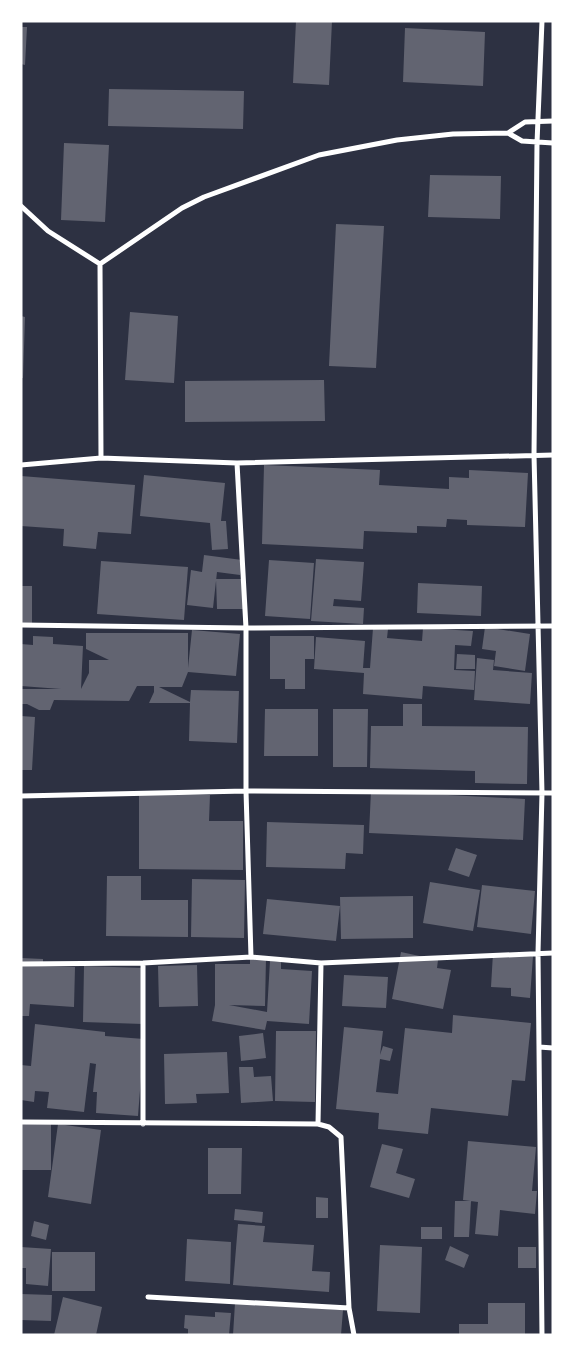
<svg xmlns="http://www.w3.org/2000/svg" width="574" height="1356" viewBox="0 0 574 1356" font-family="'Exo 2',sans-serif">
	<rect width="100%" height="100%" fill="#2d3142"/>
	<!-- building -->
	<path fill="#626471" d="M296,21H332L329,85L293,83Z
		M21,27H27L25,65L21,64Z
		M405,28L485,32L483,86L403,82Z
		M109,89L244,91L243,129L108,126Z
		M64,143L109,145L105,222L61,220Z
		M430,175L501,176L500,219L428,217Z
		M336,224L384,226L376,368L329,366Z
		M130,312L178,316L174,383L125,380Z
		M21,316L25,317L23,378H21Z
		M324,380L325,421L185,422V381Z
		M264,465L380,470L379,485L449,489V477L469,478V470L528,473L525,527L467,525V520L447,519L446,527L417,526V533L364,531L363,549L262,544Z
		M144,475L225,483L221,521H226L228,549L212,550L210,523L140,516Z
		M21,476L135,485L131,534L98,532L96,549L63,546L64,529L21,526Z
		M204,555L242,560L240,575L217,572L213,608L187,605L191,570L202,572Z
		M316,559L364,562L361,601L334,599L333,606L364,608L363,624L311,621Z
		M269,560L314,563L310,619L265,616Z
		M101,561L188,567L184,620L97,614Z
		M216,579H244V609H217Z
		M418,583L482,586L481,616L417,613Z
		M21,586H32V625H21Z
		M485,627L530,634L525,671L494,666L496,651L482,649Z
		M373,628L388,629L387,638L422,641L423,628L473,631L471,646L455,645L454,670L475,671L474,690L423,686L422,699L363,694L364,673L314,669L316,637L365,641L363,668H370Z
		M192,630L240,634L236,676L188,672L182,687H159L190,702L191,690L239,691L237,743L189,741L190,703H149L154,692V686H137L129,701L54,700L50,710H39L27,704H21V689H61L21,686V644L33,645V636L53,637V644L83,646L81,689L89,673V660H109L86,649V633H188V668Z
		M270,636H314V659H305V689H285V679H270Z
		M457,654L475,655V669H456Z
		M477,658L494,660L493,670L532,673L530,704L474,700Z
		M403,704H422V726L528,727L527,784L475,783V771L370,768L371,726H403Z
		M265,709H318V756H264Z
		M333,709H368L367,767H333Z
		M21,716L35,717L32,770H21Z
		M371,791L525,799L523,840L369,833Z
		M139,794L210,795L209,821H243V870L139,869Z
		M267,822L364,825L363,854L346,853L345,869L266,867Z
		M456,848L477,855L469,877L448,870Z
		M107,876H141V900H188V937L106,936Z
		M192,879L245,880L244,938L191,937Z
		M430,882L480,890L473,931L423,923Z
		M482,885L535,891L531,934L477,927Z
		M413,896V938L341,939L340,897Z
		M267,899L340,906L336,941L263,934Z
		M401,952L438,960L437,968L451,970L443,1009L392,999Z
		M493,953L533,956L530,998L511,996V988L491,987Z
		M21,958L43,959V966L75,967L74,1007L30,1004L29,1016H21Z
		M250,958H266L265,1006L229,1005L267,1012L270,961L281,962V969L312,971L309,1024L267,1021L265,1030L212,1021L215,1005V964H250Z
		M197,965L198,1006L159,1007L158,966Z
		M84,966L144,968L143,1024L83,1022Z
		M344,975L388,977L386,1008L342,1006Z
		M453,1015L531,1023L525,1081L512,1080L508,1116L431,1108L428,1134L378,1129L379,1113L336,1109L344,1027L383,1031L380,1055L383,1046L393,1049L390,1061L380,1059L376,1092L398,1094L405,1028L452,1033Z
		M35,1024L105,1032V1036L144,1039L138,1116L96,1113L97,1092H93L96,1064L90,1063L84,1112L47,1108L49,1092L35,1091L34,1102L21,1100V1065L31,1066Z
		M276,1031H316L315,1102L275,1101Z
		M263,1033L266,1058L241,1061L239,1036Z
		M227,1052L229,1093L196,1094L197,1103L165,1104L164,1054Z
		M239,1067H253L254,1077L271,1076L273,1101L241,1103Z
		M21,1121H51V1170H21Z
		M58,1124L101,1130L91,1204L48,1197Z
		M468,1141L536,1147L532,1191H537L535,1214L500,1210L498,1236L475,1234L478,1202L463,1200Z
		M382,1144L403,1149L396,1173L415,1179L409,1198L370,1187Z
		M208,1148H242L241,1194H208Z
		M316,1197L328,1198V1218H316Z
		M455,1201H471L469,1237H454Z
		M235,1209L263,1212L262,1223L234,1220Z
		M34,1221L49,1225L46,1240L31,1236Z
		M238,1224L265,1226L263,1242L314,1245L312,1271L330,1272L329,1292L233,1285Z
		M421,1227H442V1239H421Z
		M187,1239L231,1242L230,1284L185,1281Z
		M380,1245L422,1247L420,1313L377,1311Z
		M450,1246L469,1255L464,1268L445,1260Z
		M21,1247L51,1249L48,1286L26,1284V1268H21Z
		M518,1247H536V1268H518Z
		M52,1252H95V1291H52Z
		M21,1294L52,1295L51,1321L21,1320Z
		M63,1297L102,1307L96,1335H54Z
		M235,1303L343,1310L341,1335H233Z
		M488,1303H525V1335H459V1324H488Z
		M215,1312L231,1313L229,1335H188V1329L184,1328L185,1315L215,1317Z"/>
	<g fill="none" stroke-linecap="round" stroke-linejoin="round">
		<!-- minor -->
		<path stroke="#fff" stroke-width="5" d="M508,133L525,122L553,121
			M21,206L48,231L100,264
			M101,458L100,264L182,208L204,197L319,155L397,140L453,134L508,133L522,141L553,143
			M237,463L246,628V791L251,957
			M21,465L101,458L237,463L553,455
			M21,625L246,628L553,626
			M21,796L246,791L553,793
			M21,964L143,963L251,957L321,963L553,953
			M539,1047L553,1048
			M21,1122L318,1124L329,1127L341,1137L349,1308L354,1335
			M143,1124V963
			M318,1124L321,963
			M148,1297L349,1308
			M542,1335L538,953L542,793L534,455L537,143L542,21"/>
	</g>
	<!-- border -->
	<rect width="574" height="1356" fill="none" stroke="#ffffff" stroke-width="45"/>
</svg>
